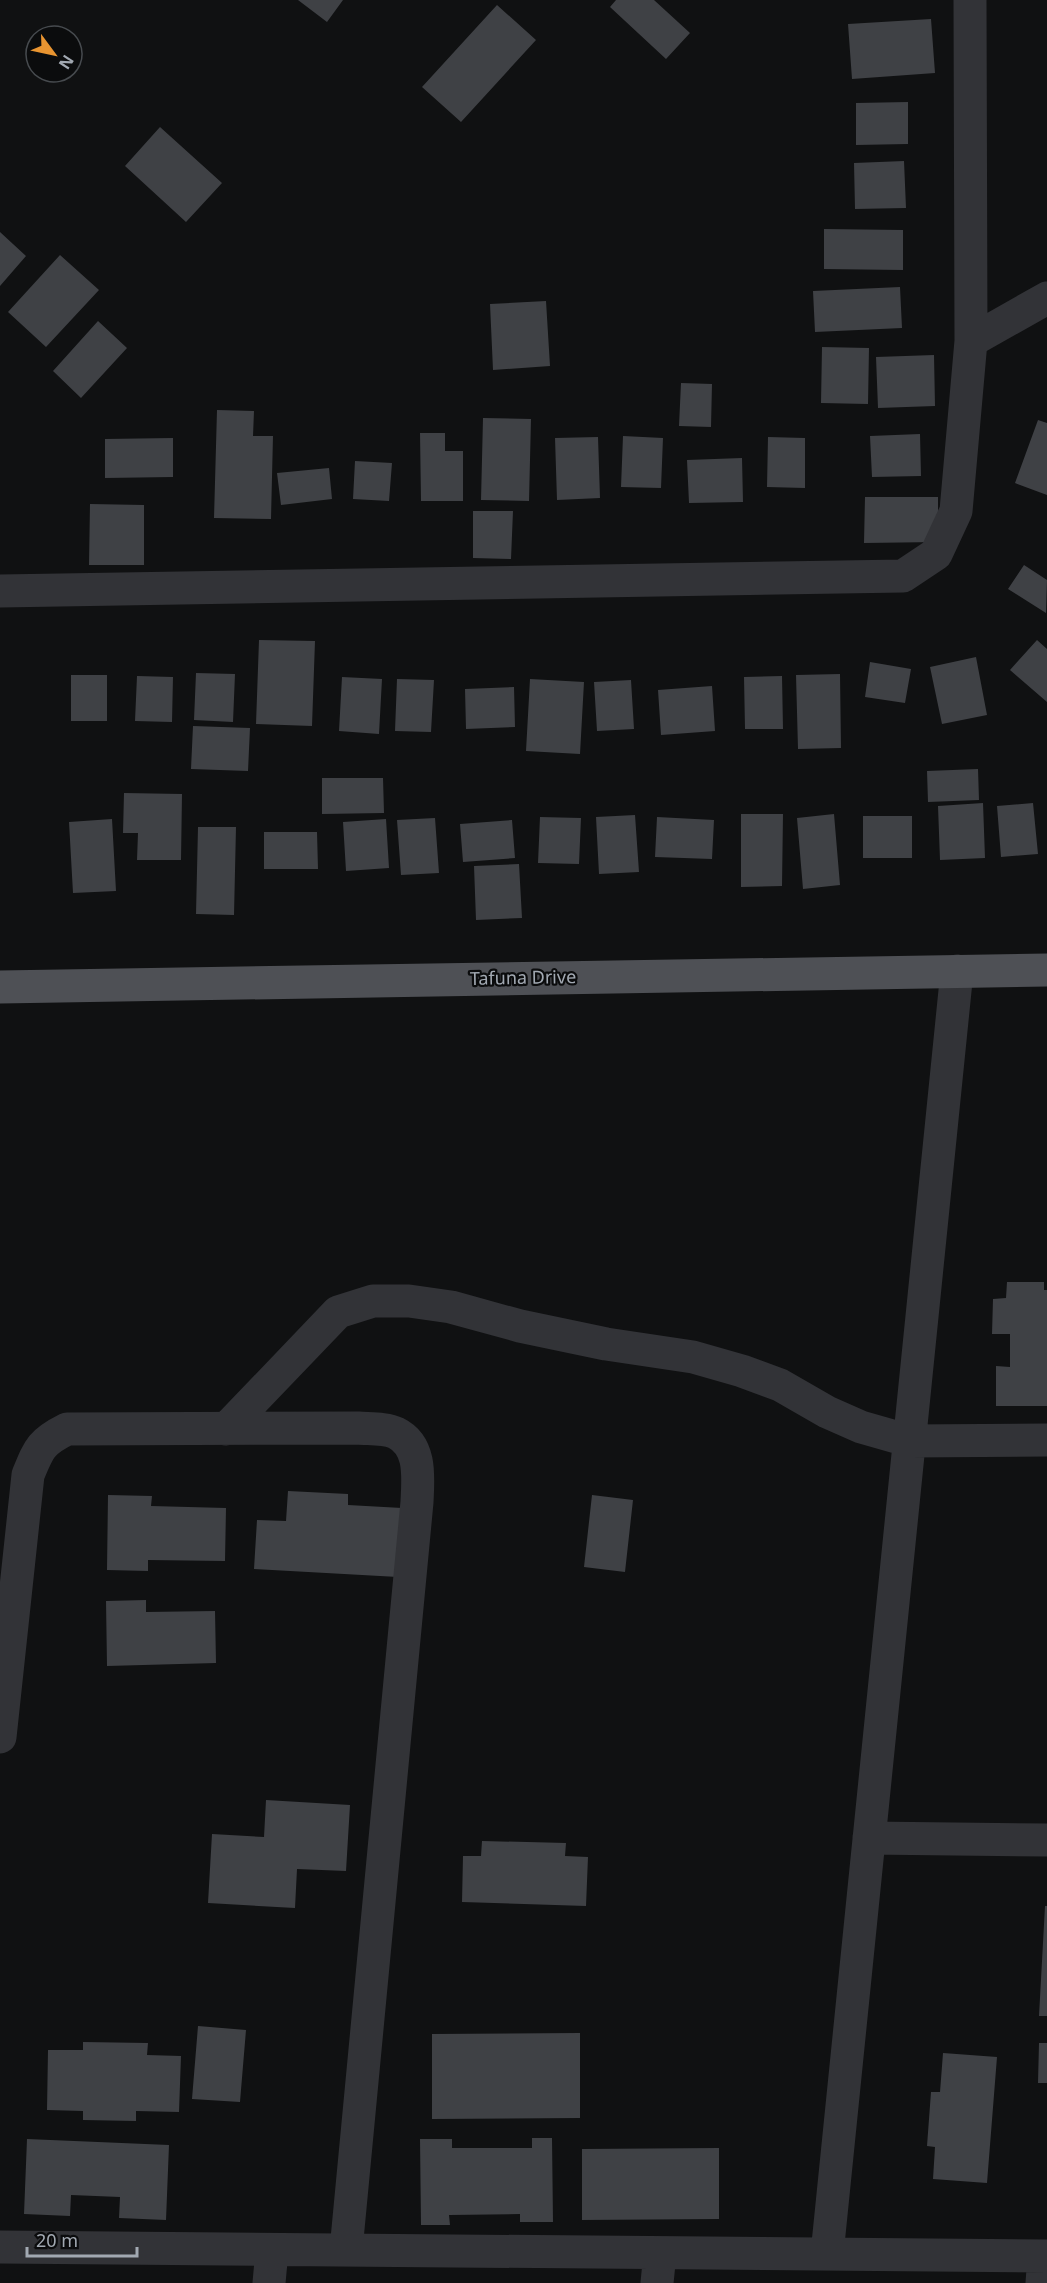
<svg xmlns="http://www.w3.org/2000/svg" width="1047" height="2283" viewBox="0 0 1047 2283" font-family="'Noto Sans',sans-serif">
	<rect width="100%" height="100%" fill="#101112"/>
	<!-- building -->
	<path fill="#3f4145" d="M298,0H343L327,22Z
		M616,0H654L690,33L666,59L610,7Z
		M497,5L536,40L461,122L422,87Z
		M931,19L935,73L852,79L848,24Z
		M908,102V144L856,145V103Z
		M160,127L222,183L186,222L125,166Z
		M904,161L906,208L855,209L854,163Z
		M824,229L903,230V270L824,269Z
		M0,232L26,256L0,286Z
		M60,255L99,290L46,347L8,312Z
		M900,287L902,328L815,332L813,291Z
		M546,301L550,366L493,370L490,304Z
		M98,321L127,348L81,398L53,371Z
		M822,347L869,348L868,404L821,403Z
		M934,355L935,406L878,408L876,357Z
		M681,383L712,384L711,427L679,426Z
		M217,410L254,411L253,436H273L271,519L214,518Z
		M483,418L531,419L529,501L481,500Z
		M1038,420L1047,423V495L1015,483Z
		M420,433H445V451H463V501H421Z
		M920,434L921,476L872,477L870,436Z
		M623,436L663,438L661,488L621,487Z
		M598,437L600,498L557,500L555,438Z
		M768,437L805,438V488L767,487Z
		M173,438V477L105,478V439Z
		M742,458L743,502L689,503L687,460Z
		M355,461L392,463L389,501L353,499Z
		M329,468L332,499L281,505L277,473Z
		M865,497H938V542L864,543Z
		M90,504L144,505V565H89Z
		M473,511H513L511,559L473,558Z
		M1024,565L1047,580L1046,613L1008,589Z
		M259,640L315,641L312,726L256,724Z
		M1037,640L1047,649V702L1010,670Z
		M976,657L987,715L942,724L930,667Z
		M870,662L911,669L905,703L865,697Z
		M196,673L235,674L233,722L194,720Z
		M840,674L841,748L798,749L796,675Z
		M71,675H107V721H71Z
		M137,676L173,677L172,722L135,721Z
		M782,676L783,729H745L744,677Z
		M342,677L382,679L379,734L339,731Z
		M397,679L434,680L431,732L395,731Z
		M530,679L584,682L580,754L526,751Z
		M631,680L634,729L597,731L594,682Z
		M712,686L715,731L661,735L658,690Z
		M514,687L515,727L466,729L465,689Z
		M193,726L250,728L248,771L191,769Z
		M978,769L979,800L928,802L927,771Z
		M322,778H383L384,813L322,814Z
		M124,793L182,794L181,860H137L138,833H123Z
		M983,803L985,858L940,860L938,806Z
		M1033,803L1038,854L1001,857L997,806Z
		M741,814H783L782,886L741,887Z
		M834,814L840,885L803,889L797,818Z
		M635,815L639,872L599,874L596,817Z
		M863,816H912V858H863Z
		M540,817L581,818L579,864L538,863Z
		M657,817L714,820L712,859L655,857Z
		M435,818L439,873L401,875L397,820Z
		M112,819L116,891L73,893L69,822Z
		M386,819L389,868L346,871L343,822Z
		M512,820L515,858L463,862L460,824Z
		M198,827H236L234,915L196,914Z
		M264,832H317L318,869H264Z
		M519,864L522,918L476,920L474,866Z
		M1007,1282H1044V1290H1047V1406H996V1366L1010,1367V1334H992L993,1299L1006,1298Z
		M288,1491L348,1494V1505L402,1508L398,1577L254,1569L257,1520L286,1521Z
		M108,1495L152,1496L151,1506L226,1508L225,1561L148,1560V1571L107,1570Z
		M592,1495L633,1500L625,1572L584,1567Z
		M146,1600V1612L215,1611L216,1663L107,1666L106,1601Z
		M266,1800L350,1805L346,1871L297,1869L295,1908L208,1903L212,1834L264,1837Z
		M482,1841L566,1843L565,1856L588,1857L586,1906L462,1902L463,1856H481Z
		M1045,1906H1047V2016H1039Z
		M198,2026L246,2030L240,2102L192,2099Z
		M580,2033V2118L432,2119V2034Z
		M83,2042L148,2043L147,2055L181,2056L179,2112L136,2111V2121L83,2120V2111L47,2110L48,2050H83Z
		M1039,2043H1047V2083H1038Z
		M943,2053L997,2057L987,2183L933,2179L935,2147L927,2146L931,2092H940Z
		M532,2138H552L553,2222H520V2214L449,2215L450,2225H421L420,2139H452V2148H532Z
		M27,2139L169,2145L166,2220L119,2218L120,2197L71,2195L70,2216L24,2214Z
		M719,2148V2219L582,2220V2149Z"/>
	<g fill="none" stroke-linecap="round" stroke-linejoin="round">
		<!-- minor -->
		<path stroke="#323337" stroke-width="33" d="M971,341L1047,298
			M0,591L903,576L936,554L956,511L971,341L970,0
			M226,1429L338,1312L373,1301H409L451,1307L520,1326L606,1344L693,1357L742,1371L780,1385L827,1412L861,1427L910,1441L1047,1440
			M0,1737L28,1475C39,1448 41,1442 67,1429L358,1428C369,1429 386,1428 396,1433C422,1446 418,1478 417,1502L346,2250
			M869,1838L1047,1840
			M0,2247L1047,2256
			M827,2254L957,971
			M269,2283L272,2250
			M657,2283L660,2253
			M1042,2283L1044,2256"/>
		<!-- major -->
		<path stroke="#4e5055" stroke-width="33" d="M0,987L1047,970"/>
	</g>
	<g text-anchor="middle" stroke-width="4.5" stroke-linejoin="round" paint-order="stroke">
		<!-- street labels -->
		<g font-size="18" fill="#a2a9b2" stroke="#0b0c0d">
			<text transform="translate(523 978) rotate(-1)" y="6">Tafuna Drive</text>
		</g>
	</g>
	<!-- north arrow -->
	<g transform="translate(54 54) rotate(123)"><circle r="28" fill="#0b0c0d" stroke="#474b4f" stroke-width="1.5"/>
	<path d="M0-4.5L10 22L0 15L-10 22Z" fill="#e99531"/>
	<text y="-9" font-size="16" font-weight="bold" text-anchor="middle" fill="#a2a9b2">N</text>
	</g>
	<!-- scale -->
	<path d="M27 2247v9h110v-9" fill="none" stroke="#a2a9b2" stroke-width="3"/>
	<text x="36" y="2247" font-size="18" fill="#a2a9b2" stroke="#0b0c0d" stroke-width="4.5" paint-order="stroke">20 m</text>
</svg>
